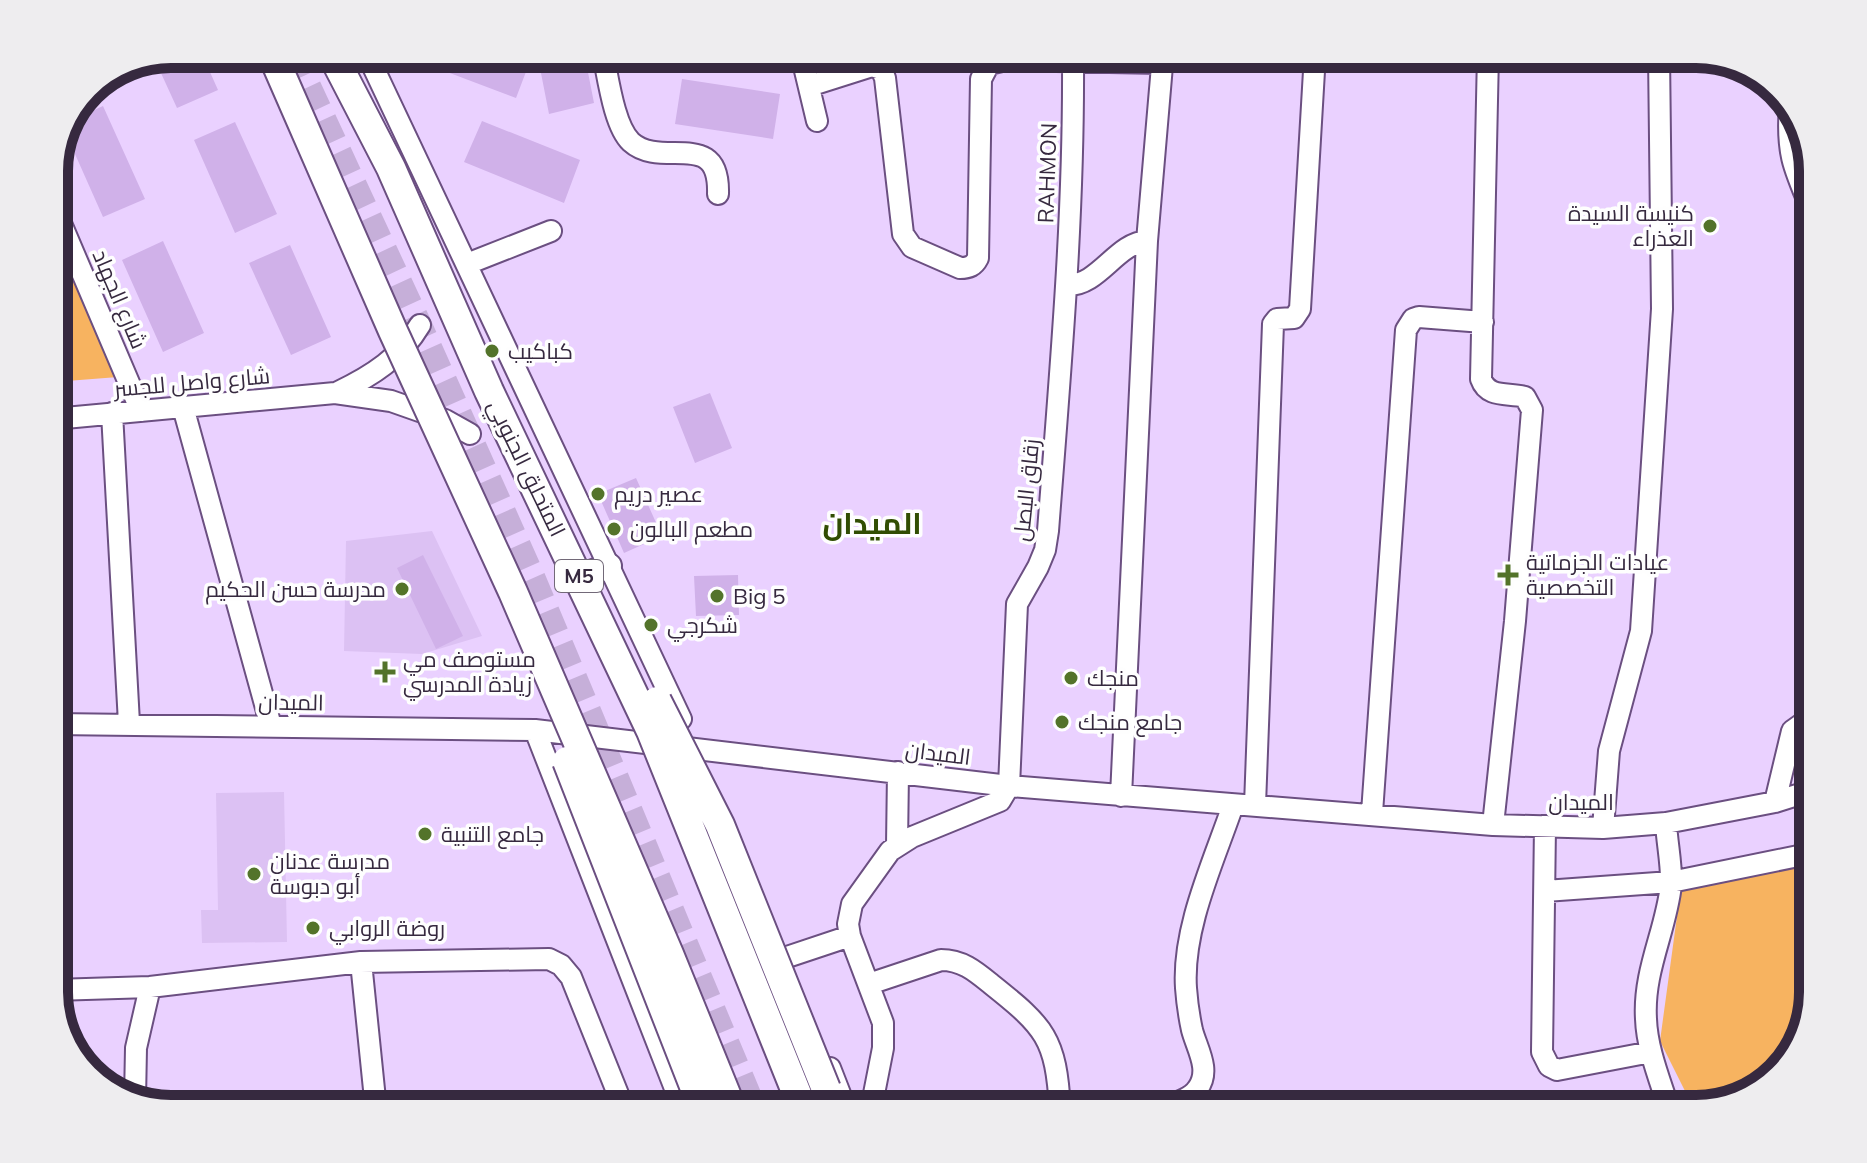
<svg xmlns="http://www.w3.org/2000/svg" width="1867" height="1163" viewBox="0 0 1867 1163" font-family="Mulish,Cairo,sans-serif">
	<rect width="100%" height="100%" fill="#ead1ff"/>
	<!-- built -->
	<path fill="#dcc1f3" d="M432,531L482,636L422,654L344,651L346,541Z
		M284,792L287,942L202,943L201,910H218L216,793Z"/>
	<!-- green -->
	<path fill="#f7b360" d="M54,225L118,377L54,382Z
		M1813,858V993L1797,1051L1762,1086L1694,1109L1660,1041L1681,887Z"/>
	<!-- building -->
	<path fill="#d0b1e9" d="M171,54H202L218,90L177,108L155,60Z
		M421,54H525L532,56L516,98L418,61Z
		M725,54H757L756,60Z
		M585,57L594,103L549,114L540,68Z
		M682,79L780,94L773,139L675,124Z
		M103,106L145,199L103,217L67,136L74,119Z
		M482,121L580,160L564,203L464,162Z
		M235,122L277,214L235,233L194,140Z
		M163,241L204,333L163,352L122,260Z
		M290,245L331,337L291,355L249,263Z
		M710,393L732,448L695,463L673,407Z
		M636,478L662,536L624,553L598,494Z
		M423,555L463,636L436,649L397,568Z
		M738,575L739,615L696,616L694,576Z"/>
	<g fill="none" stroke-linecap="round" stroke-linejoin="round">
		<!-- major-tunnel -->
		<path stroke="#c6afd9" stroke-width="24" stroke-dasharray="24 12" stroke-linecap="butt" d="M294,54L420,325L534,579L755,1109"/>
		<!-- minor casing -->
		<g stroke="#6b4f81" stroke-width="24">
			<path id="minor" d="M367,54L681,719
				M603,54C608,77 614,126 631,142C662,170 720,127 718,194
				M801,54L817,121
				M1488,54L1481,379C1488,399 1509,392 1525,397L1532,410L1515,621L1493,825
				M809,86L872,66L881,69L885,78L903,234L912,247L960,268C969,268 974,266 978,258L981,79L989,64L1006,60L1162,63
				M1790,105C1786,154 1794,169 1813,213
				M54,207L141,411
				M467,264L551,231
				M1067,285C1099,286 1116,243 1147,241
				M338,392C372,376 401,357 420,325
				M183,407L271,726
				M112,413L129,723
				M54,419L335,393L391,401L445,420L470,434
				M54,724L535,730L1009,786L1493,825L1603,828L1666,823L1775,802L1813,790
				M535,730L683,1109
				M1121,796L1147,241L1163,54
				M1775,802L1792,731L1813,716
				M1255,805L1273,324L1277,319L1294,318L1300,309L1315,54
				M1372,813L1406,330L1413,319L1419,317L1483,322
				M1666,823C1667,843 1672,866 1671,885C1666,931 1643,971 1646,1019C1647,1049 1660,1080 1669,1109
				M1545,826L1542,1052L1549,1066L1557,1070L1651,1052
				M1603,828L1609,751L1641,631L1662,309L1659,54
				M897,845L898,772
				M1545,891L1671,882L1813,853
				M361,962L376,1109
				M763,965L850,936
				M869,984L941,960C962,960 975,971 991,984C1045,1027 1056,1038 1060,1109
				M54,990L150,987L361,962L549,959L561,965L571,977L624,1109
				M830,1068L846,1109
				M135,1099L136,1048L150,987
				M871,1109L883,1048V1023L850,936L848,924L852,904L890,851L912,837L1000,801L1009,786L1017,604L1038,567L1045,550L1048,531C1060,375 1074,219 1073,62
				M1105,1109C1131,1107 1183,1111 1198,1088C1211,1070 1197,1049 1192,1030C1189,1016 1187,1002 1186,988C1182,928 1214,861 1233,805"/>
		</g>
		<!-- major casing -->
		<g stroke="#6b4f81" stroke-width="28">
			<path id="major" d="M585,575L609,566"/>
		</g>
		<!-- minor -->
		<use href="#minor" stroke="#fff" stroke-width="20"/>
		<!-- major -->
		<use href="#major" stroke="#fff" stroke-width="24"/>
		<!-- highway-bridge casing -->
		<g stroke="#6b4f81" stroke-width="32" stroke-linecap="butt">
			<path id="highway-bridge" d="M272,54L393,331L513,592L669,954L732,1109
				M332,54L391,168L489,391L651,731L803,1109
				M657,701L720,825L826,1089
				M567,761L703,1109"/>
		</g>
		<!-- highway-bridge -->
		<use href="#highway-bridge" stroke="#fff" stroke-width="28"/>
	</g>
	<!-- markers -->
	<g fill="#53732a" stroke="#fefefe" stroke-width="3">
		<circle cx="1710" cy="226" r="8"/>
		<circle cx="492" cy="351" r="8"/>
		<circle cx="598" cy="494" r="8"/>
		<circle cx="614" cy="529" r="8"/>
		<path d="M1504 563h8v8h8v8h-8v8h-8v-8h-8v-8h8z"/>
		<circle cx="402" cy="589" r="8"/>
		<circle cx="717" cy="596" r="8"/>
		<circle cx="651" cy="625" r="8"/>
		<path d="M381 660h8v8h8v8h-8v8h-8v-8h-8v-8h8z"/>
		<circle cx="1071" cy="678" r="8"/>
		<circle cx="1062" cy="722" r="8"/>
		<circle cx="425" cy="834" r="8"/>
		<circle cx="254" cy="874" r="8"/>
		<circle cx="313" cy="928" r="8"/>
	</g>
	<g text-anchor="middle" stroke-width="7" stroke-linejoin="round" paint-order="stroke">
		<!-- shield labels -->
		<rect fill="#fefefe" stroke="#726978" stroke-width="2" x="555" y="560" width="48" height="32" rx="6"/>
		<g font-size="20" font-weight="bold" fill="#36293f">
			<text x="579" y="583">M5</text>
		</g>
		<!-- street labels -->
		<g font-size="22" fill="#36293f" stroke="#fefefe">
			<text transform="translate(1047 173) rotate(-88)" y="8">RAHMON</text>
			<text transform="translate(120 299) rotate(67)" y="8">شارع الجهاد</text>
			<text transform="translate(192 382) rotate(-5)" y="8">شارع واصل للجسر</text>
			<text transform="translate(527 468) rotate(64)" y="8">المتحلق الجنوبي</text>
			<text transform="translate(1026 490) rotate(-84)" y="8">زقاق البصل</text>
			<text transform="translate(291 702) rotate(1)" y="8">الميدان</text>
			<text transform="translate(938 753) rotate(7)" y="8">الميدان</text>
			<text x="1581" y="810">الميدان</text>
		</g>
		<!-- poi labels -->
		<g font-size="22" fill="#36293f" stroke="#fefefe" text-anchor="start">
			<text x="1694" y="221" text-anchor="end">كنيسة السيدة<tspan x="1694" dy="25">العذراء</tspan></text>
			<text x="508" y="359">كباكيب</text>
			<text x="614" y="502">عصير دريم</text>
			<text x="630" y="537">مطعم البالون</text>
			<text x="1526" y="570">عيادات الجزماتية<tspan x="1526" dy="25">التخصصية</tspan></text>
			<text x="386" y="597" text-anchor="end">مدرسة حسن الحكيم</text>
			<text x="733" y="604">Big 5</text>
			<text x="667" y="633">شكرجي</text>
			<text x="403" y="667">مستوصف مي<tspan x="403" dy="25">زيادة المدرسي</tspan></text>
			<text x="1087" y="686">منجك</text>
			<text x="1078" y="730">جامع منجك</text>
			<text x="441" y="842">جامع التنبية</text>
			<text x="270" y="869">مدرسة عدنان<tspan x="270" dy="25">أبو دبوسة</tspan></text>
			<text x="329" y="936">روضة الروابي</text>
		</g>
		<!-- district labels -->
		<g font-size="30" font-weight="bold" fill="#314d03" stroke="#fefefe">
			<text x="872" y="534">الميدان</text>
		</g>
	</g>
	<!-- crop -->
	<path d="M0 0H1867V1163H0ZM171 68H1696A103 103 0 0 1 1799 171V992A103 103 0 0 1 1696 1095H171A103 103 0 0 1 68 992V171A103 103 0 0 1 171 68Z" fill="#eeedef" fill-rule="evenodd"/>
	<path fill="none" stroke="#36293f" stroke-width="10" d="M171 68H1696A103 103 0 0 1 1799 171V992A103 103 0 0 1 1696 1095H171A103 103 0 0 1 68 992V171A103 103 0 0 1 171 68Z"/>
</svg>
